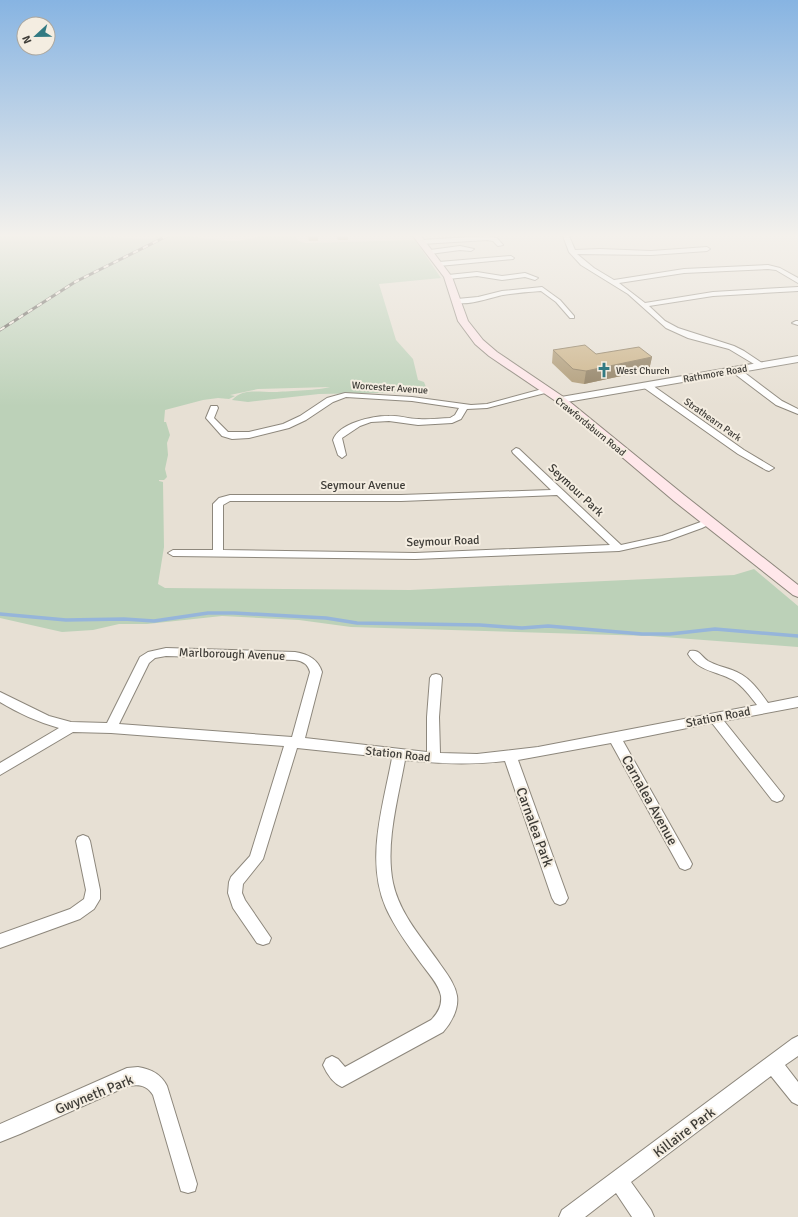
<svg xmlns="http://www.w3.org/2000/svg" width="798" height="1217" viewBox="0 0 798 1217" font-family="Signika,sans-serif">
	<rect width="100%" height="100%" fill="#e7e0d4"/>
	<!-- green -->
	<path fill="#bcd1b8" d="M0,236H90L150,239C174,229 212,242 238,241C246,240 254,237 263,236C274,235 285,236 297,236L298,241L306,243L415,240L441,278L379,284L396,340L413,359L418,380L424,382L428,392L319,394L248,402L232,400C243,387 262,393 277,392C290,391 320,390 330,387L258,389L230,395L235,396L229,399L218,398L203,400L165,410L164,422H166L170,435L167,443L168,455L165,469L167,477L164,480H159V481L163,482L164,547L158,584L165,588L410,590L734,575L754,569L798,606V647L650,636L351,627L299,620L222,616L147,624H119L93,630L62,632L0,618Z"/>
	<g fill="none" stroke-linecap="round" stroke-linejoin="round">
		<!-- stream -->
		<path stroke="#96b5da" stroke-width="3.5" d="M0,614L66,620L124,619L154,621L208,613H234L326,618L357,623L480,625L522,628L548,626L642,634H670L715,629L798,636"/>
		<!-- minor casing -->
		<g stroke="#8d877c" stroke-width="2">
			<path id="minor" d="M487,236L497,238L503,245L498,246L493,241L487,240L421,244L418,242L421,240Z
				M563,236H569L575,250L600,249L651,251L707,247L710,249L707,251L651,255L577,254L594,268L614,280L684,269L768,265L780,268L798,278V283L776,270L768,269L684,273L619,283L645,303L713,292L798,287V291L713,296L649,306L665,321L678,328L734,346L744,351L762,363L763,365L759,367L729,349L688,338L666,328L628,294L581,265L569,252Z
				M460,246L474,249L471,251L460,250L430,254L427,252L430,250Z
				M511,256L514,258L513,259L439,266L436,264L439,262Z
				M477,272L502,276L525,273L538,278L535,280L525,277L502,280L477,276L448,279L445,277L448,275Z
				M542,287L560,300L574,316V318H570L556,302L541,291C528,292 515,293 503,295C492,297 463,308 454,301L457,299L478,297L502,291Z
				M796,321H798V325L792,323Z
				M731,367H737L782,401L798,409V414L776,405L731,371Z
				M643,383H649L744,450L774,468L769,471L766,470L738,454L643,387Z
				M546,388H549V392L487,408L467,409L461,419L452,423L418,425L389,421L371,422L360,426L342,438L346,455L342,458L338,455L333,440C339,423 372,416 388,416C398,415 408,419 419,419C429,420 440,418 450,418L455,415L459,408L412,401L346,397L333,402L306,420L289,428L249,438L232,439L222,436L206,418L211,406H217L218,408L214,418L228,432H249L283,424L300,416L327,398L345,393L412,397L471,405L487,404Z
				M516,448L519,449L621,545L662,536L709,519L714,522L702,528L669,540L619,551L415,559L173,556L168,553L173,550H213V504L219,498L230,495H401L551,490L513,453L512,451ZM557,495L610,545L415,553L223,550V505L230,501H401Z
				M166,648L295,652C308,654 318,659 322,672L305,738L427,752V717L430,678L432,675L436,674L440,675L442,678L439,717L440,753L477,754L538,747L757,705C750,696 743,686 733,680C717,671 699,672 688,654L690,651C699,649 701,656 708,661C715,665 724,667 732,670C749,676 758,689 768,703L798,697V707L724,721L784,796L782,800L777,802L772,800L712,723L623,741L690,860L692,864L690,868L685,870L680,868L611,743L518,760L568,898L565,903L560,905L555,903L552,898L505,761C471,765 439,764 405,760C398,799 385,844 393,883C400,915 423,939 440,964C447,974 455,984 457,996C459,1009 451,1023 443,1032L342,1087C333,1083 327,1074 323,1065L326,1059L332,1056L338,1059L345,1067L431,1020C438,1013 442,1006 441,996C439,984 427,972 420,962C408,945 395,928 386,908C365,860 383,807 392,758L297,748L263,859L243,884L242,893L245,900L271,938L269,943L263,945L257,943L233,908L228,893L229,882L231,877L250,856L284,746L111,733L73,732L0,775V763L59,728C38,722 18,713 0,702V692L49,716L71,722L107,723L140,657L148,652ZM166,656L295,660C303,661 308,664 310,672L292,737L119,724L149,663L155,658Z
				M83,835L88,837L90,841L100,890V899L94,909L80,919L0,948V934L70,909L84,899L86,890L76,841L78,837Z
				M798,1036V1056L785,1065L798,1082V1105L792,1102L771,1076L631,1182L651,1210L654,1217H632L616,1193L585,1217H559L562,1210L792,1039Z
				M138,1067C151,1069 161,1074 167,1086L197,1184L195,1191L188,1193L181,1191L153,1095C147,1085 139,1084 128,1086L20,1134L0,1142V1124L127,1068Z"/>
		</g>
		<!-- tertiary casing -->
		<g stroke="#8d877c" stroke-width="2">
			<path id="tertiary" d="M798,356V362L561,403L556,400L561,397Z"/>
		</g>
		<!-- secondary casing -->
		<g stroke="#8d877c" stroke-width="2">
			<path id="secondary" d="M413,236H421L452,277L468,321L483,340L497,352L565,398L684,495L798,585V597L793,595L674,501L557,402L489,356L475,344L458,321L444,277Z"/>
		</g>
		<!-- minor -->
		<use href="#minor" fill="#fff" fill-rule="evenodd"/>
		<!-- tertiary -->
		<use href="#tertiary" fill="#fff" fill-rule="evenodd"/>
		<!-- secondary -->
		<use href="#secondary" fill="#ffe7ea" fill-rule="evenodd"/>
		<!-- rail casing -->
		<g stroke="#5a5751" stroke-width="3">
			<path id="rail" d="M0,330L75,282L167,236"/>
		</g>
		<!-- rail -->
		<use href="#rail" stroke="#f4ede1" stroke-width="2" stroke-dasharray="5.5" stroke-linecap="butt"/>
	</g>
	<!-- wall -->
	<path fill="#af9b77" d="M308,236H318V241H309Z
		M336,236H348V240H338Z
		M553,350L596,354L652,357L649,370L584,384L572,382L552,363Z"/>
	<!-- shaded-wall -->
	<path fill="#8f7e61" d="M652,357L649,370L584,384L586,371Z"/>
	<!-- building -->
	<path fill="#ccb48a" stroke="#8f7e61" d="M585,345L596,354L639,347L652,357L586,371L573,369L553,350Z"/>
	<!-- sky -->
	<linearGradient id="sky" x2="0" y2="1"><stop stop-color="#87b4e2"/><stop offset="0.58" stop-color="#f4f1ec"/><stop offset="1" stop-color="#f4f1ec" stop-opacity="0"/></linearGradient>
	<rect width="798" height="406" fill="url(#sky)"/>
	<!-- icons -->
	<defs>
		<g id="church-bare" transform="scale(1.2)"><path d="M-1.2-6h2.4v3.5h3.3v2.4h-3.3V6h-2.4V-.1h-3.3v-2.4h3.3Z" fill="#327a82" stroke="#f4ede1" stroke-width="2.5" paint-order="stroke"/></g>
	</defs>
	<g fill-rule="evenodd">
		<use href="#church-bare" x="604" y="370"/>
	</g>
	<g text-anchor="middle" stroke-width="4" stroke-linejoin="round" paint-order="stroke">
		<!-- far-poi labels -->
		<g font-size="10" fill="#3e3c37" stroke="#f4ede1" text-anchor="start">
			<text x="616" y="374">West Church</text>
		</g>
		<!-- far-street labels -->
		<g font-size="10" fill="#3e3c37" stroke="#f4ede1">
			<text transform="translate(715 373) rotate(-10)" y="4">Rathmore Road</text>
			<text transform="translate(390 387) rotate(4)" y="4">Worcester Avenue</text>
			<text transform="translate(713 419) rotate(35)" y="4">Strathearn Park</text>
			<text transform="translate(591 426) rotate(39)" y="4">Crawfordsburn Road</text>
		</g>
		<!-- street labels -->
		<g font-size="12" fill="#3e3c37" stroke="#f4ede1">
			<text x="363" y="489">Seymour Avenue</text>
			<text transform="translate(576 490) rotate(43)" y="4">Seymour Park</text>
			<text transform="translate(443 541) rotate(-2)" y="4">Seymour Road</text>
			<text transform="translate(232 654) rotate(2)" y="4">Marlborough Avenue</text>
			<text transform="translate(718 717) rotate(-11)" y="4">Station Road</text>
			<text transform="translate(398 754) rotate(6)" y="4">Station Road</text>
		</g>
		<!-- near-street labels -->
		<g font-size="14" fill="#3e3c37" stroke="#f4ede1">
			<text transform="translate(650 800) rotate(61)" y="5">Carnalea Avenue</text>
			<text transform="translate(535 827) rotate(70)" y="5">Carnalea Park</text>
			<text transform="translate(94 1094) rotate(-22)" y="5">Gwyneth Park</text>
			<text transform="translate(684 1132) rotate(-37)" y="5">Killaire Park</text>
		</g>
	</g>
	<!-- north arrow -->
	<g transform="translate(36 36) rotate(248)"><circle r="19" fill="#f4ede1" stroke="#aba69d"/>
	<path d="M0-3L7 15L0 10L-7 15Z" fill="#327a82"/>
	<text y="-6" font-size="11" font-weight="bold" text-anchor="middle" fill="#3e3c37">N</text>
	</g>
</svg>
